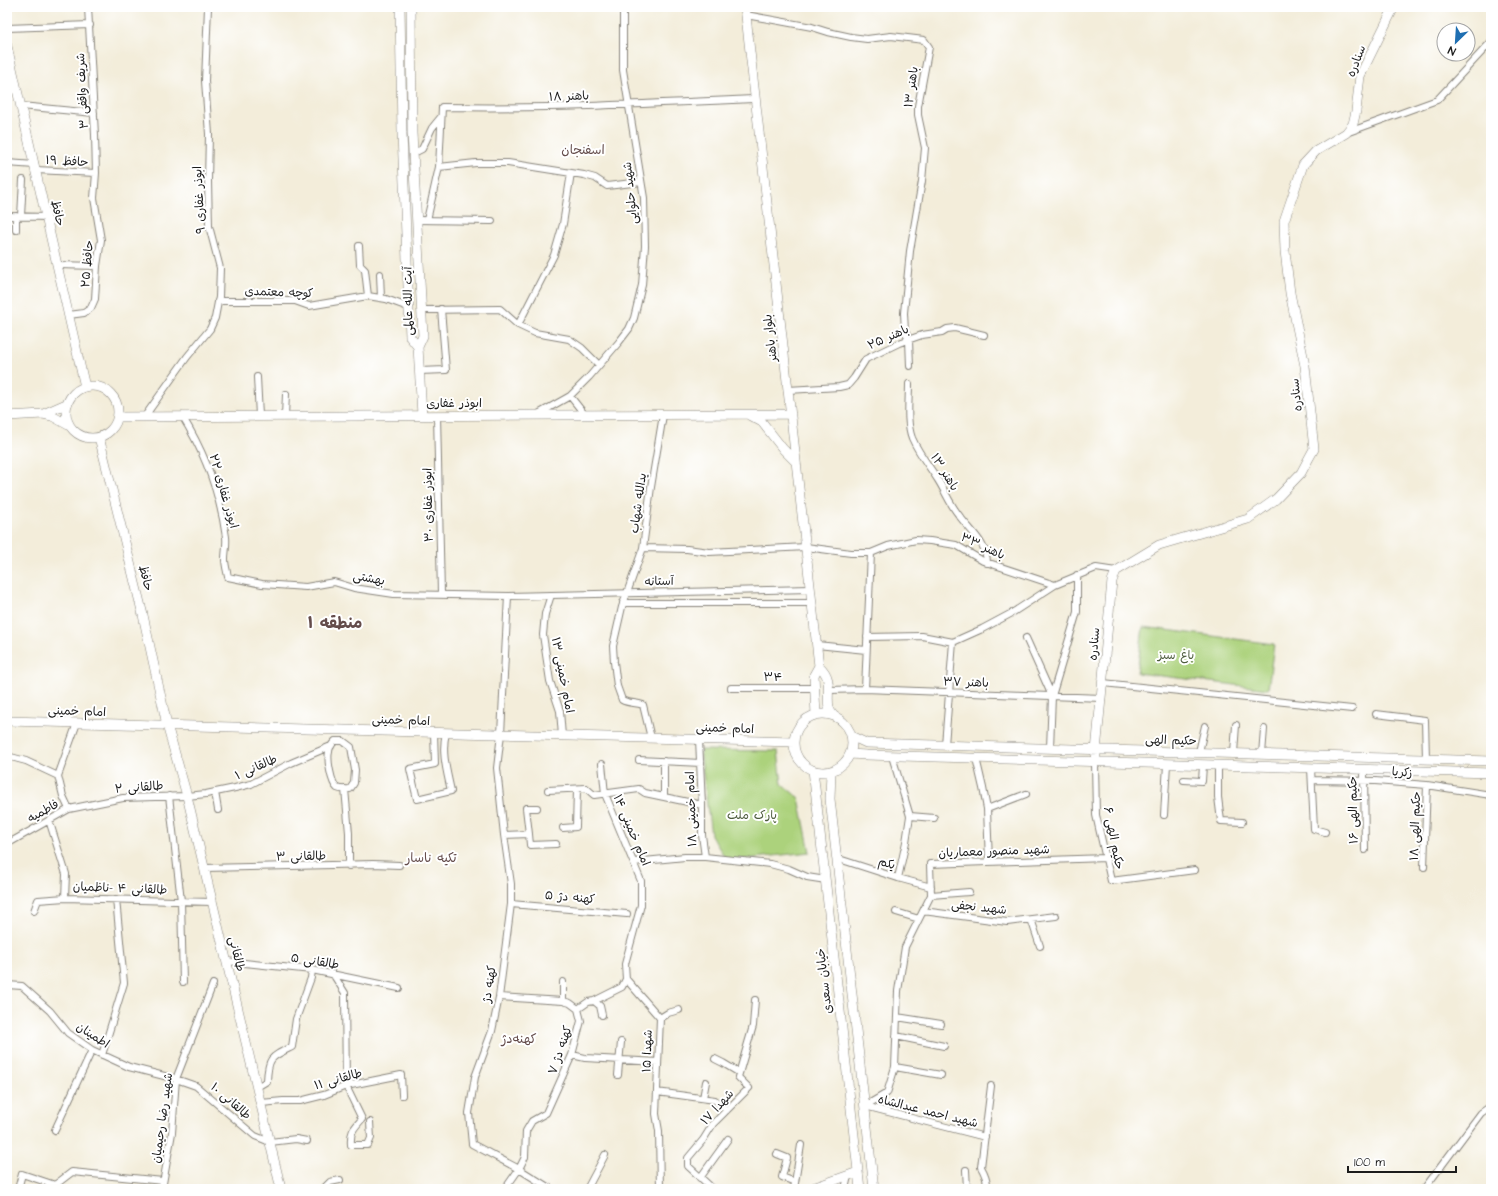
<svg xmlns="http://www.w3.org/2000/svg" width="1498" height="1196" viewBox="0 0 1498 1196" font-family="'Architects Daughter','Playpen Sans Arabic',sans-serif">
	<rect width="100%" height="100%" fill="#fff"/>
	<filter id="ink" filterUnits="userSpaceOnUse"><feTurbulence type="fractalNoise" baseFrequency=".025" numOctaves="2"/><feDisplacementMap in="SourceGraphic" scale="8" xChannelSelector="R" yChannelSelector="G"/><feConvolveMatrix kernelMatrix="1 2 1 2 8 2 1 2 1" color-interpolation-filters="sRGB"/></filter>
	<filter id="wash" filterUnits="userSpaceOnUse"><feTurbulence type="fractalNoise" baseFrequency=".012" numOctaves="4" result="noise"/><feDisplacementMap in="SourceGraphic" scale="16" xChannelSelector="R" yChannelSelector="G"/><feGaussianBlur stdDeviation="0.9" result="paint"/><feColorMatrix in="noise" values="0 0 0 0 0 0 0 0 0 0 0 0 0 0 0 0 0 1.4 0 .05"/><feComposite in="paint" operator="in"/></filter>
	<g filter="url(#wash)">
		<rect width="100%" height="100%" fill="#f3edda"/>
		<!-- green -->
		<path fill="#acd27c" stroke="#64774c" d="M1143,627L1274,644L1268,689L1137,673Z
			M700,750L778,751L782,784L799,798L810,852L727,861L711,835Z"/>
	</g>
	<g filter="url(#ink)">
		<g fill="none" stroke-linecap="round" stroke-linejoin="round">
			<!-- street casing -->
			<g stroke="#88847b" stroke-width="8">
				<path id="street" d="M746,15L812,27L828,32L851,37L867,39L891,36L924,40L929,47L918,106V115L925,148L922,181L910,251L904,313L905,331L909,340L910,366
					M7,28L90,25
					M21,106L94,113
					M1346,133L1437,100L1491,42
					M414,153L422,149L432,128L441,117
					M7,163L35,165
					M439,167L442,107C546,109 650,104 755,99
					M36,170L96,173
					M7,216L47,217
					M21,216L23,180
					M416,220L492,221
					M427,220L439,167L476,163H508L584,175L595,178L607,186L641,182
					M16,230V216
					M359,246L360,265L365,270L368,296
					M58,265L97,266
					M380,274L381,298
					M218,301H295L309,306L368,296L386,299L408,307
					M422,310L500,309L518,325L535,333L569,339L582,348L599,365
					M69,315L84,313L91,308L95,299L97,266L101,240L94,198L96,173L95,135L88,7
					M518,325L554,255L563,224L571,173
					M419,371L446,370L441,309
					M257,377L259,416
					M909,384C909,401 906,422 912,438C919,454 929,466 938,480C945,491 950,504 958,514C969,530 987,542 987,563
					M788,390L839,387L848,385L854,378L866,359L899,343L922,335L942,332L947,329L955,328L984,335
					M570,396L585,415
					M538,414L570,396L589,377L619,342L629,329L634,318L642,285L645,246L644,198L623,70V7
					M437,415L441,594
					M145,416L187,357L210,329L215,318L219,297L220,268L209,226L208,181L209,134L205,81L208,7
					M182,416C205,453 220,494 226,537C227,544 225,552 225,559C225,565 227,571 228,577L262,584L306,587L334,582L354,588L394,594L508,596L811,589
					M285,416L286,394
					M643,548L687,549L709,552L806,547L851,553H871L888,546L916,540L930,541L956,545L983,561L1055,585
					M551,595L545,614L543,635L550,681L560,711L562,736
					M508,596L501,734L497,768L504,835L511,884V904L499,997L492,1031L475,1077L469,1113L472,1144L519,1169L551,1189
					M623,603H812
					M867,637L922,636L953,642L982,629L1012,613L1055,585L1096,568L1116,571
					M1026,638L1052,696
					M817,645L866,650
					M1103,683L1352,709
					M731,688H815
					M865,689L871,553
					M830,690L865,689L1102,698
					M1376,714L1425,720L1426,759
					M434,732L435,764L410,769L417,799L451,791C447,772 441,752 446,733
					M651,738L643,705C636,702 629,704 622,700L617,686L614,662L613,646L622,607L643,548L651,487L663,415
					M335,741H343L351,747L355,770L354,783L350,789C345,789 341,790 337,788C331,783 327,759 329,752C329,747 332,744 335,741Z
					M945,745L953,642
					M1050,748L1052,696L1077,612V575
					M1199,752L1205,726
					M1234,753L1236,725
					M1262,754L1264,729
					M7,756L26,761L58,776
					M892,756L910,816L906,842L898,878
					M976,758L983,788L987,809L989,862
					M639,760L701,763
					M664,761V796
					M1095,762L1096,815L1111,881L1195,870
					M602,764L605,794L641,881V905L625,964L626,979L660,1018L656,1114L659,1131L660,1189
					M1218,765V797L1221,821L1242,822
					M1311,768L1314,829L1325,832
					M1364,770L1365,850
					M58,776L77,723
					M58,776L63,796L69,809
					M1184,780L1202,781L1203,765
					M1312,780L1375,781L1427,785L1491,795
					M345,789L349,833V866
					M548,790L586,788L594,795L639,789L645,793L702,805
					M215,792L218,810
					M169,796L181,901L183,982
					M987,809L1026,794
					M1164,815L1167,764
					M910,816L934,818
					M49,820L66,874L65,898
					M563,828L576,827L577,789
					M529,834L526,808H537
					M504,835L529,834L530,845L556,844
					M7,844L69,809L123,798L187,796L206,794L235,788L251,784L291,763L331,746
					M705,857L770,864L789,869L807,877L826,880
					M836,858L898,878L931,887
					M634,862L685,857H705L702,835V805L699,739
					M1424,867L1427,785
					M204,868L373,864L399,865
					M931,895L969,892
					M511,904L627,914
					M34,911L38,900L65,898L212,902
					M923,911L1007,922L1056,916
					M896,912L919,919
					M1031,919L1040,946
					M226,961L312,970L399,988
					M333,974L345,993L346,1086L362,1119C353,1129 350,1132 351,1145H368L371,1138L370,1122
					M563,982V1001
					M7,985L22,986L50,1011L68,1033L92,1050L129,1067L176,1079L196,1086L255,1136L270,1142L296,1139L307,1141
					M499,997L563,1001L570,1003L578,1009L581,1021L572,1055L546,1113L532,1121L526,1131L525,1157L519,1169L505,1189
					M594,1001L622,987L626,979
					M578,1009L588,1002L594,1001L600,1006L602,1015
					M897,1017L941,1024
					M660,1018L668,1013L679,1010
					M896,1036L944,1046
					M102,1055L124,983L116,899
					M572,1055L585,1058L658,1062
					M715,1059L723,1063L738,1072
					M895,1067L941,1075
					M618,1075L621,1042
					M257,1087L267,1081C268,1057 271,1057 292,1047L296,1019L311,978L312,970
					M657,1092L715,1100L727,1110
					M703,1098L706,1082
					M261,1103L283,1101H300L324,1095L346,1086L401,1075L402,1095
					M865,1106L887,1093L895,1067L898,991L905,947L931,895L930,864L1106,858
					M865,1106L985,1137
					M55,1130L92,1050
					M777,1154L787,1158L782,1177L795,1182
					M966,1170L967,1189
					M700,1178L728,1139
					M55,1185L72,1172L163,1181
					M18,1189L22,1174L55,1185L59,1189
					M162,1189L172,1133L176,1079L213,984
					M323,1189L330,1182L340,1180
					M587,1189L605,1155
					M713,1189L688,1166V1158L703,1140L713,1124L749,1088L738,1077L753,1026L755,1000
					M794,1189L801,1145
					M845,1189L848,1176
					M987,1189C988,1181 985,1174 981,1167L991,1086
					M1424,1189L1481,1113L1491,1106"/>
			</g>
			<!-- secondary casing -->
			<g stroke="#88847b" stroke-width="10">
				<path id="secondary" d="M400,7L402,133L410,337L418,347
					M411,7L412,133L423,336L418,347L422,415
					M745,7L819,666
					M7,46L85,387
					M66 412a26 26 0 1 1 52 0a26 26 0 1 1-52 0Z
					M68,403L43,414L52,416L70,426
					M749,415L762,422L783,449L796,462
					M7,416L43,414
					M118,417L791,414
					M99,437L143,615L167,725L187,796L281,1189
					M819,666C834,679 826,693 829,708C830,711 832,714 834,716
					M794 743a29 29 0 1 1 58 0a29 29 0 1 1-58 0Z
					M816,715L814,675L819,666
					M7,721L794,742
					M851,736L866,743L1491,761
					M850,754L866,755L1491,773
					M1095,762L1112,581L1116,571L1159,545L1248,519L1276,499L1301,473L1309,458L1314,449L1305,366L1290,293L1285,251L1284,221L1303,165L1316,151L1346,133L1353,124L1356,111L1360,76L1394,7
					M813,770L860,1189
					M831,771L830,799L874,1189
					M810,1189L858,1172"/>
			</g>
			<!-- street -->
			<use href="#street" stroke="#fff" stroke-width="6"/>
			<!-- secondary -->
			<use href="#secondary" stroke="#fff" stroke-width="9"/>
		</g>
	</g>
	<g text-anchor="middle" stroke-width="4" stroke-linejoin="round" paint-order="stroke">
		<!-- street labels -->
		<g font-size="12" fill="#1c1c1c" stroke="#fff">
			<text transform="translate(1356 61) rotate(-69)" y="4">سنادره</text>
			<text transform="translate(911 87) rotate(-82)" y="4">باهنر ۱۳</text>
			<text transform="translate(82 91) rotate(-93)" y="4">شریف واقفی ۳</text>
			<text transform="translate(569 96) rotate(-2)" y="4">باهنر ۱۸</text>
			<text transform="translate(67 161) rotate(3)" y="4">حافظ ۱۹</text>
			<text transform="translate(630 193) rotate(-96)" y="4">شهید حلوایی</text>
			<text transform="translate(199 200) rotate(-93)" y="4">ابوذر غفاری ۹</text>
			<text transform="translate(58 213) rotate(77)" y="4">حافظ</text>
			<text transform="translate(87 264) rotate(-85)" y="4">حافظ ۲۵</text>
			<text transform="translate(279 292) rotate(2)" y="4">کوچه معتمدی</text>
			<text transform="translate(408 301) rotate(-91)" y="4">آیت الله عالمی</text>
			<text transform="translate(888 337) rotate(-24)" y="4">باهنر ۲۵</text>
			<text transform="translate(770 338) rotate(-97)" y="4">بلوار باهنر</text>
			<text transform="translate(1296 395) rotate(-96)" y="4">سنادره</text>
			<text x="454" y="407">ابوذر غفاری</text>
			<text transform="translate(945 472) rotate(58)" y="4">باهنر ۱۳</text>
			<text transform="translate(224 491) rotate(74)" y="4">ابوذر غفاری ۲۲</text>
			<text transform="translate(638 503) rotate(-82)" y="4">یدالله شهاب</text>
			<text transform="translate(428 505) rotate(-91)" y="4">ابوذر غفاری ۳۰</text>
			<text transform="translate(983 546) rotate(25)" y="4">باهنر ۳۳</text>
			<text transform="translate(146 578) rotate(76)" y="4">حافظ</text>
			<text transform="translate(369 578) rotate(10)" y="4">بهشتی</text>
			<text transform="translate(659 581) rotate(-1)" y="4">آستانه</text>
			<text transform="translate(1094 644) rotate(-85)" y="4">سنادره</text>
			<text transform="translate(563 675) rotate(79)" y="4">امام خمینی ۱۳</text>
			<text x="773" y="681">۳۴</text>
			<text transform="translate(966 682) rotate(2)" y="4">باهنر ۳۷</text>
			<text transform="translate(77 711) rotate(2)" y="4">امام خمینی</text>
			<text transform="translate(401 720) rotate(2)" y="4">امام خمینی</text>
			<text transform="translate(725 728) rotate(2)" y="4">امام خمینی</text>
			<text transform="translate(1171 740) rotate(2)" y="4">حکیم الهی</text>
			<text transform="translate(256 767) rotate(-24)" y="4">طالقانی ۱</text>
			<text transform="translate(1402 772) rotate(4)" y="4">زکریا</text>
			<text transform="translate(139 787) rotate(-4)" y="4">طالقانی ۲</text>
			<text transform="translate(691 809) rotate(-92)" y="4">امام خمینی ۱۸</text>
			<text transform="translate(1353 810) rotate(-91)" y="4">حکیم الهی ۱۶</text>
			<text transform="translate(43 811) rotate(-29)" y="4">فاطمیه</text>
			<text transform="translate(1415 826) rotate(-88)" y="4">حکیم الهی ۱۸</text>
			<text transform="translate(632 830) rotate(67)" y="4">امام خمینی ۱۴</text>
			<text transform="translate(1114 838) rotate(79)" y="4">حکیم الهی ۶</text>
			<text transform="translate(994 851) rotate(-2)" y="4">شهید منصور معماریان</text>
			<text transform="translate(301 856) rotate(-1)" y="4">طالقانی ۳</text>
			<text transform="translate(887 863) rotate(18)" y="4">یکم</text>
			<text transform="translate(120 888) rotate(2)" y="4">طالقانی ۴ -ناظمیان</text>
			<text transform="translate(570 897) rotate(5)" y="4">کهنه دژ ۵</text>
			<text transform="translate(979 907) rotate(6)" y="4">شهید نجفی</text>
			<text transform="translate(237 954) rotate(77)" y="4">طالقانی</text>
			<text transform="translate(315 961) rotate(9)" y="4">طالقانی ۵</text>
			<text transform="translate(824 981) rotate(-97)" y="4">خیابان سعدی</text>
			<text transform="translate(489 984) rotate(-81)" y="4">کهنه دژ</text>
			<text transform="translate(93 1035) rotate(33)" y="4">اطمینان</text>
			<text transform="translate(560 1050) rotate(-71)" y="4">کهنه دژ ۷</text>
			<text transform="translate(647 1051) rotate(-88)" y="4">شهدا ۱۵</text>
			<text transform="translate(338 1079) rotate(-16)" y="4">طالقانی ۱۱</text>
			<text transform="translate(231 1101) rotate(41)" y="4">طالقانی ۱۰</text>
			<text transform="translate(717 1107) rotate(-48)" y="4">شهدا ۱۷</text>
			<text transform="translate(928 1111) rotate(14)" y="4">شهید احمد عبدالشاه</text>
			<text transform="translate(162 1118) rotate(-82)" y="4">شهید رضا رحیمیان</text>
		</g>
		<!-- park labels -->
		<g font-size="12" fill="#4e5c3e" stroke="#fff">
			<text x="1176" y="659">باغ سبز</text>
			<text x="752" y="819">پارک ملت</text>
		</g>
		<!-- neighbourhood labels -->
		<g font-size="13" fill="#644c4b" stroke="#fff">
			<text x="583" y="154">اسفنجان</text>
			<text x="431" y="862">تکیه ناسار</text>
			<text x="519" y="1043">کهنه‌دژ</text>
		</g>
		<!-- district labels -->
		<g font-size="16" font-weight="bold" fill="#644c4b" stroke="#fff">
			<text x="335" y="628">منطقه ۱</text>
		</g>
	</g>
	<!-- margin -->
	<rect width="1498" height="1196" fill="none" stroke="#fff" stroke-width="24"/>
	<!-- north arrow -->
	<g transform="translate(1456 42) rotate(205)"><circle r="19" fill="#ffffff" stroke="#a4a4a4"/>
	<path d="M0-3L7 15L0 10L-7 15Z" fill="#1f6fb2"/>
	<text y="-6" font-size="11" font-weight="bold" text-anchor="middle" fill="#1c1c1c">N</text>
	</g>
	<!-- scale -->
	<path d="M1348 1166v6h108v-6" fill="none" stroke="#1c1c1c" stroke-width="2"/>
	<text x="1354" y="1166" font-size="12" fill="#1c1c1c" stroke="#ffffff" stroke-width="3" paint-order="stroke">100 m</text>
</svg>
